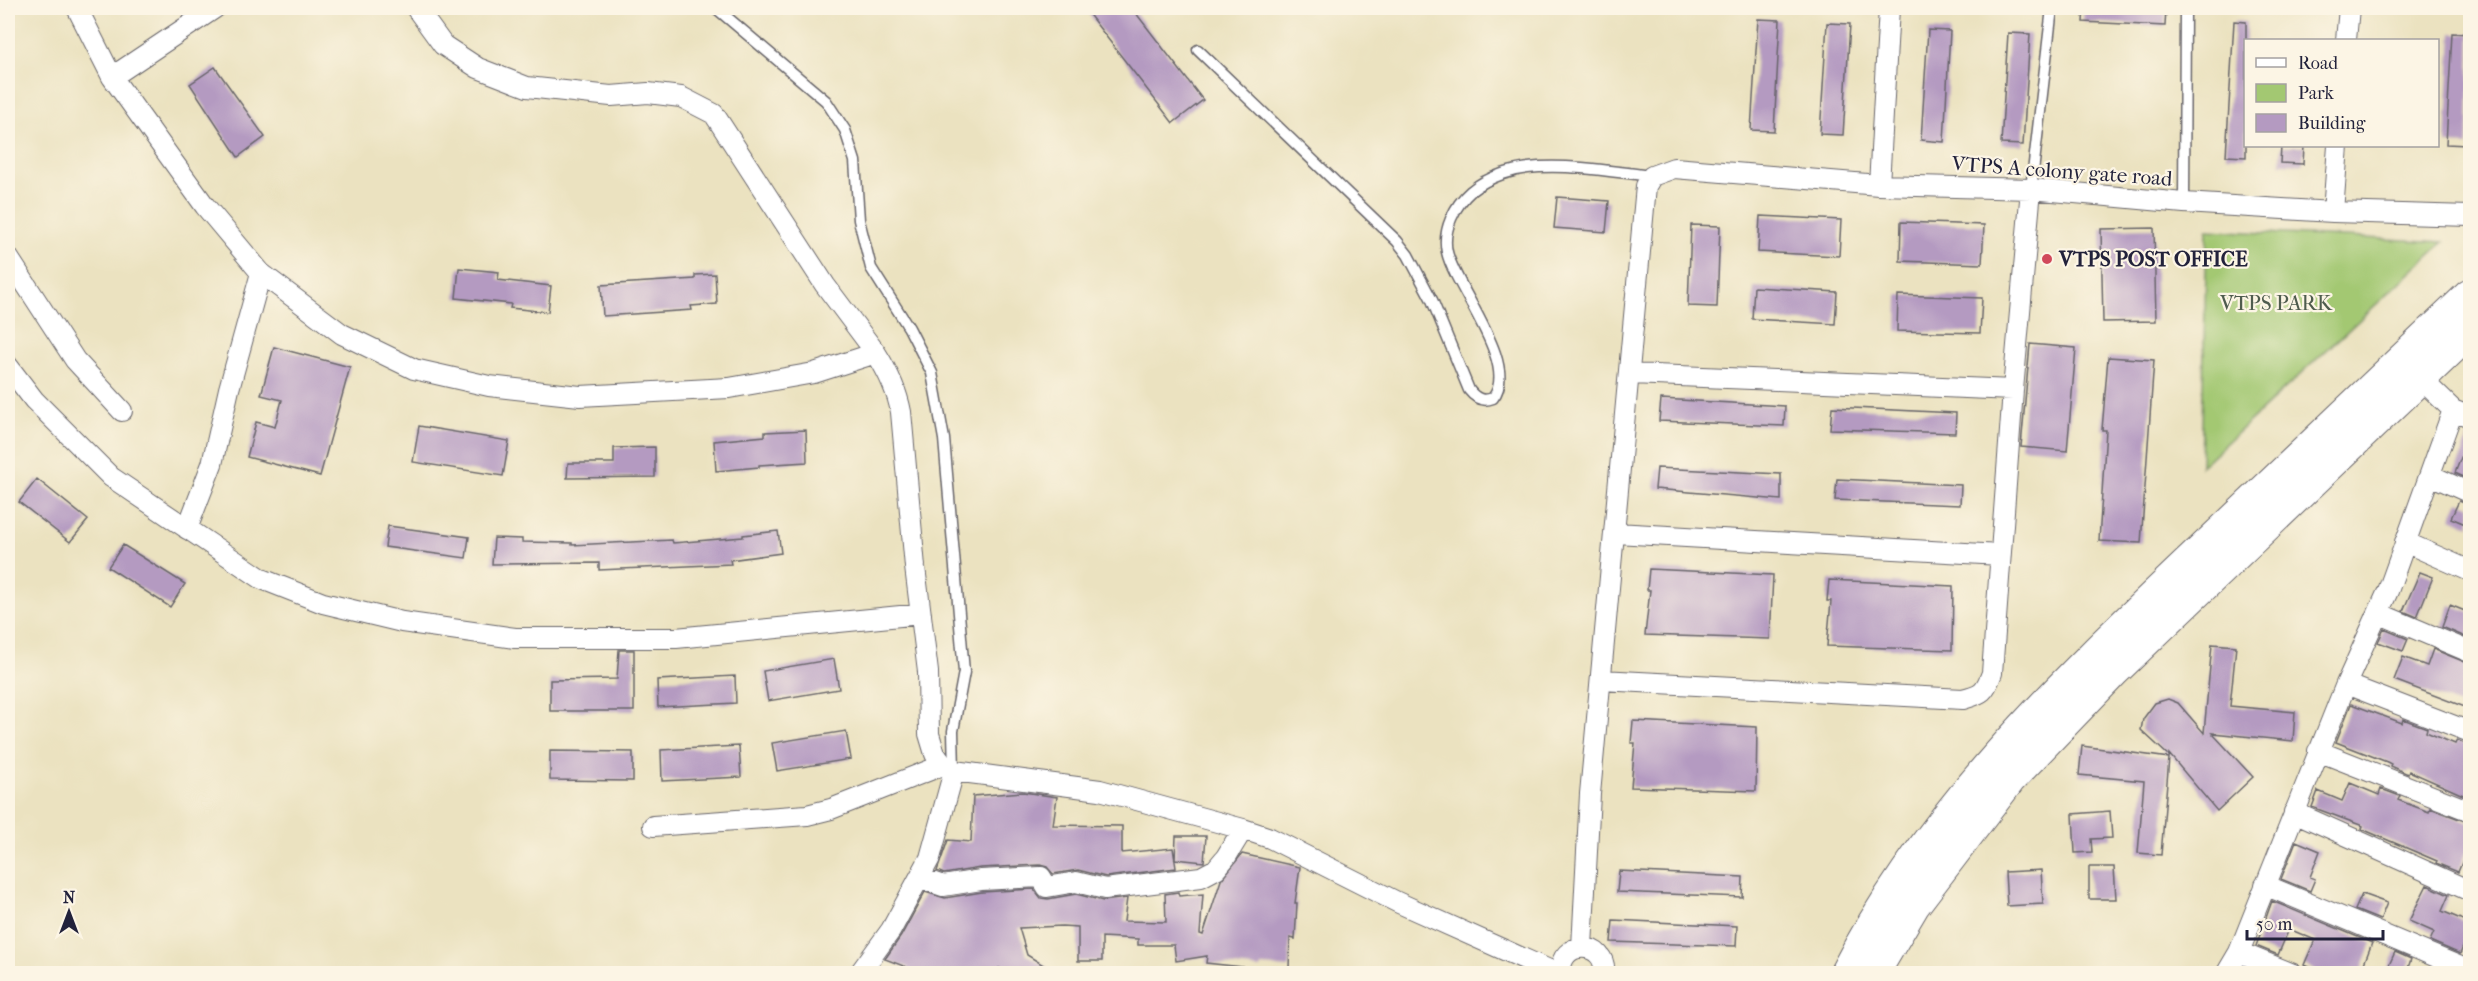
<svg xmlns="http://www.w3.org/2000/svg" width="2478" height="981" viewBox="0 0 2478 981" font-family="'IM FELL French Canon',serif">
	<rect width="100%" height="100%" fill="#fcf5e5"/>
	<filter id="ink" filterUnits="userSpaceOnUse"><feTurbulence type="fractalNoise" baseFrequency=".0167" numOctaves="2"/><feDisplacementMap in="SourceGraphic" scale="12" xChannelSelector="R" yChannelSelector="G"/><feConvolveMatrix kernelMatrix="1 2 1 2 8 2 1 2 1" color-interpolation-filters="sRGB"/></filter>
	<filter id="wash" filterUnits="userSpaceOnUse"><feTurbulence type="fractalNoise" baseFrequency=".008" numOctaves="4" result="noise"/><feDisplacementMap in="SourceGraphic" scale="24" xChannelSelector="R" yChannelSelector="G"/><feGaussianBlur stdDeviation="1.35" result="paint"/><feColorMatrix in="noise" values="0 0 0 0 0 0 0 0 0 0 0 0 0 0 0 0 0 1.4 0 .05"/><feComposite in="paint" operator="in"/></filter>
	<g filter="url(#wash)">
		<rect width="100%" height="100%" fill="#ebe2c0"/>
		<!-- green -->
		<path fill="#a3c872" stroke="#627556" stroke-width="1.5" d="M2207,230L2444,242L2201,466Z"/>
		<g id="blocks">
			<!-- building -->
			<path fill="#b49ac1" d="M1084,8H1132L1203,100L1173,123Z
				M2084,8H2166L2165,26L2083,22Z
				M1758,19L1780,20L1774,131L1751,130Z
				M2234,21L2246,22V157L2226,156Z
				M1827,23L1850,24L1843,135L1820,134Z
				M1928,30L1950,31L1944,142L1921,140Z
				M2008,33L2030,34L2023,145L2001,144Z
				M2452,33L2470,34L2468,145L2446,144Z
				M215,67L265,137L238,157L190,84Z
				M2281,146H2304L2303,164L2280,163Z
				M1557,197L1609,201L1606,232L1554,228Z
				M1760,216L1841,220L1839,256L1758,252Z
				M1901,222L1984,225L1982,264L1900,261Z
				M1691,225L1720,226L1717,307L1688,306Z
				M2154,228L2156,321L2103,322L2101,229Z
				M459,268L499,272L498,280L551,286L548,312L510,308L511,304L456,298Z
				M715,274L717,304L691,306L692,310L603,316L601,285L695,279V275Z
				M1754,287L1837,292L1835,324L1752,319Z
				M1898,295L1982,298L1980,333L1897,331Z
				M2030,344L2076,348L2067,451L2021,447Z
				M274,347L350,367L320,476L247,457L256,422L275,427L282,400L261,395Z
				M2108,357L2154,360L2141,543L2099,541L2106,430H2102Z
				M1661,399L1785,406L1784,426L1659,421Z
				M1832,407L1956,413L1955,433L1830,429Z
				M419,426L509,441L503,476L413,462Z
				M806,430L807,462L759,465V467L716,471L714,441L765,436V432Z
				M2469,437H2470V480L2455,473Z
				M655,447V477L567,478L568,463H614V448Z
				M1657,468L1781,474V500L1655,489Z
				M37,479L88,520L70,542L19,502Z
				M1837,479L1961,485L1960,505L1835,500Z
				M2459,501L2470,505V526L2451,518Z
				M388,526L469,537L466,558L385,547Z
				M778,531L781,553L730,560L731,564L599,570V563L492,564L494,538L522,539V542L572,543V545L672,540L673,543L743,537V535Z
				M123,545L185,584L170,607L108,567Z
				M1649,569L1773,575L1770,639L1645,635L1650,590H1647Z
				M2420,572L2433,577L2417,617L2403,611Z
				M1829,580L1953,586L1952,650L1827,646L1831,601H1827Z
				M2450,605L2470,613V639L2442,627Z
				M2384,629L2408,639L2403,651L2378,642Z
				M2212,644L2236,646L2230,706L2295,712L2293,741L2212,733L2253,777L2217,811L2169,754V756L2141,730L2143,719L2155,703L2168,699L2178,703L2204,733Z
				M2433,649L2470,664V709L2394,680L2403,657L2427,666Z
				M619,650H634V711H550V680L617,679Z
				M834,659L839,689L768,701L763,671Z
				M735,676L736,703L658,707L657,680Z
				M2351,704L2402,723L2403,719L2427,728L2426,732L2455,744L2457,740L2470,746V798L2409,771L2408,774L2390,766L2391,764L2387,762L2336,742Z
				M1633,721L1757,727L1756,791L1631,787L1635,743H1631Z
				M846,731L851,759L777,771L772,743Z
				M739,746L741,777L662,781L661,750Z
				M2082,746L2169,758L2161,855L2138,853L2144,781L2079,775Z
				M550,751L633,752V781L550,780Z
				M2350,783L2379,795L2381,789L2400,796L2398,800L2429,812L2430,808L2470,823V855L2466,853L2458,872L2436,863L2437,861L2362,829L2363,826L2312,807L2318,791L2342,801Z
				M1023,792L1057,797L1053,825L1122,826V853L1173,848L1176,868L1106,877L1078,870L1053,874L1047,867L1040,865L980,868L944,874L937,871L948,840L971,842L973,796Z
				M2110,811L2112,838L2091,839L2092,852L2075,853L2073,814Z
				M1176,836H1206L1204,862L1175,859Z
				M2296,841L2320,851L2310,877L2315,879L2310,891L2281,879Z
				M1242,854L1300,867L1295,903H1297L1295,939L1290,938L1289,968L1262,966L1261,969L1206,963L1207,956L1176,961L1174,945H1138V939L1102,937V961H1078V927L1062,926L1019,928L1027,955L1058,974H1012L999,968L995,974H904L909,968L885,959L901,936L925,892L945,898L982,892L1034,889L1041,898L1048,899L1076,894L1103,901L1127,898L1124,921L1166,922L1165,894L1178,892L1179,896L1203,894L1200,934L1203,935L1221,880Z
				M2089,867H2114L2116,899H2089Z
				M2041,870L2043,904L2007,906L2005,872Z
				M1619,871L1743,877L1742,897L1617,892Z
				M2427,885L2449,895L2442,911L2470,923V931L2460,954L2430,941L2434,932L2409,921Z
				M2362,894L2387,903L2380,920L2355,910Z
				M2272,901L2372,943L2360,974H2323L2304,965L2315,940L2289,929L2278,955L2256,946Z
				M1613,920L1737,926L1736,946L1611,942Z
				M2395,952L2411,959L2406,974H2385Z"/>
		</g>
	</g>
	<g filter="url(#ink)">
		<use href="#blocks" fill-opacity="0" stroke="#68656a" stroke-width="1.5"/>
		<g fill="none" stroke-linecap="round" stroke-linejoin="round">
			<!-- lane casing -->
			<g stroke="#68656a" stroke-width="13">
				<path id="lane" d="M716,8L826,101L845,130L855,161L859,220L871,268L909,328L932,373L944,439L964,672L953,731L954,771
					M1198,50L1397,241L1408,255L1432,300L1469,390C1476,399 1483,402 1493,398C1520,364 1455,288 1447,252C1442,230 1455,205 1471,191C1489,176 1516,168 1539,167C1576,165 1615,172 1652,176
					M2031,189L2052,8
					M2184,203L2185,8"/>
			</g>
			<!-- street casing -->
			<g stroke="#68656a" stroke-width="22">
				<path id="street" d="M77,8L112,77L205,206L261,273L342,334L414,369L489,386L580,396L729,388L814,373L876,353C888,372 897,390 901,412L915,567L928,672L929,734L935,754L943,765L954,771L1100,790L1243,829L1270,838L1397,902L1549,970H1560
					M416,8L443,45L478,68L527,87L611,96L648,93L681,97L714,114L825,285L876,353
					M2346,40L2349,8
					M112,77L215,8
					M1879,185L1889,8
					M2333,212L2338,146
					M8,257L75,360L122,411
					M8,366L34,400L111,477L262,579L323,603L402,622L515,638H676L921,614
					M1631,374L2013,390
					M2420,378L2453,410L2470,417
					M2430,475L2470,493
					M187,529L212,464L229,389L261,273
					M1616,533L2000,555
					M2405,542L2470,571
					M2378,613L2470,652
					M1601,680L1963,699C1982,694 1985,692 1992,673L2013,390L2031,189
					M2346,684L2470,732
					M2318,751L2470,811
					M2294,812L2470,891
					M653,826L807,815L831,809L943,765
					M920,878L943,886L981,880L1041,877L1047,887L1076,882L1105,889L1201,877L1216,869L1226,857L1243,829
					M2265,885L2470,971
					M1582,947L1590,794L1646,186L1652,176L1674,168L1879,185L2031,189L2184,203L2333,212L2470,216
					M2239,952L2293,974
					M859,974L891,930L930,858L954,771
					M1561,974C1558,938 1608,940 1604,974
					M2226,974L2239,952L2346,684L2388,591L2453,410"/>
			</g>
			<!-- highway casing -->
			<g stroke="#68656a" stroke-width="35">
				<path id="highway" d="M1846,974C1927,815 2056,690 2184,568C2279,477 2375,387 2470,296
					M1872,974L1913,905L2010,778L2113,671L2470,330"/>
			</g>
			<!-- lane -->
			<use href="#lane" stroke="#fff" stroke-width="10"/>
			<!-- street -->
			<use href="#street" stroke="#fff" stroke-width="20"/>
			<!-- highway -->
			<use href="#highway" stroke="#fff" stroke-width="33"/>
		</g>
	</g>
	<!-- markers -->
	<circle fill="#d1495b" stroke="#fcf5e5" stroke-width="2" cx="2047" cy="259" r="6"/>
	<g text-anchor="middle" stroke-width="4.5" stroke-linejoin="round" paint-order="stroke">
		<!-- street labels -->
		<g font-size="21" fill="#22223b" stroke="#fcf5e5">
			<text transform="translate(2062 171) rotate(4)" y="7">VTPS A colony gate road</text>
		</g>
		<!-- poi labels -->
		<g font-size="21" font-weight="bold" fill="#22223b" stroke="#fcf5e5" text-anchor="start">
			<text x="2059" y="266">VTPS POST OFFICE</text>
		</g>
		<!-- park labels -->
		<g font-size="21" fill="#4f5c4e" stroke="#fcf5e5">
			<text x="2276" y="310">VTPS PARK</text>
		</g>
	</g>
	<!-- margin -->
	<rect width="2478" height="981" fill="none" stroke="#fcf5e5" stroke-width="30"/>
	<!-- legend -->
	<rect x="2244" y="39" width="195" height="108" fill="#fcf5e5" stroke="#a5a1a1" stroke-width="1.5"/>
	<rect x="2256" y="58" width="30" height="9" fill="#ffffff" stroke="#a5a1a1" stroke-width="1.5"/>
	<text x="2298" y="69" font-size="18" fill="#22223b">Road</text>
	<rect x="2256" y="84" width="30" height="18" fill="#a3c872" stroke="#a5a1a1" stroke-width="1.5"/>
	<text x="2298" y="99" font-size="18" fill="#22223b">Park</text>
	<rect x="2256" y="114" width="30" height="18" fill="#b49ac1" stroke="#a5a1a1" stroke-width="1.5"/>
	<text x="2298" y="129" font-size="18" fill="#22223b">Building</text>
	<!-- north arrow -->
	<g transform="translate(69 912)" stroke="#fcf5e5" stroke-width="4.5" paint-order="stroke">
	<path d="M0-4.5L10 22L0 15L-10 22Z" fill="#22223b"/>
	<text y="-9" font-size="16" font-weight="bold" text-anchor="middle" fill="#22223b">N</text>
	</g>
	<!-- scale -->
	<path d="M2247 930v9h136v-9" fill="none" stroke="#22223b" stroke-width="3"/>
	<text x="2256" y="930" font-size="18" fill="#22223b" stroke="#fcf5e5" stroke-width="4.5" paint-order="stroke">50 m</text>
</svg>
